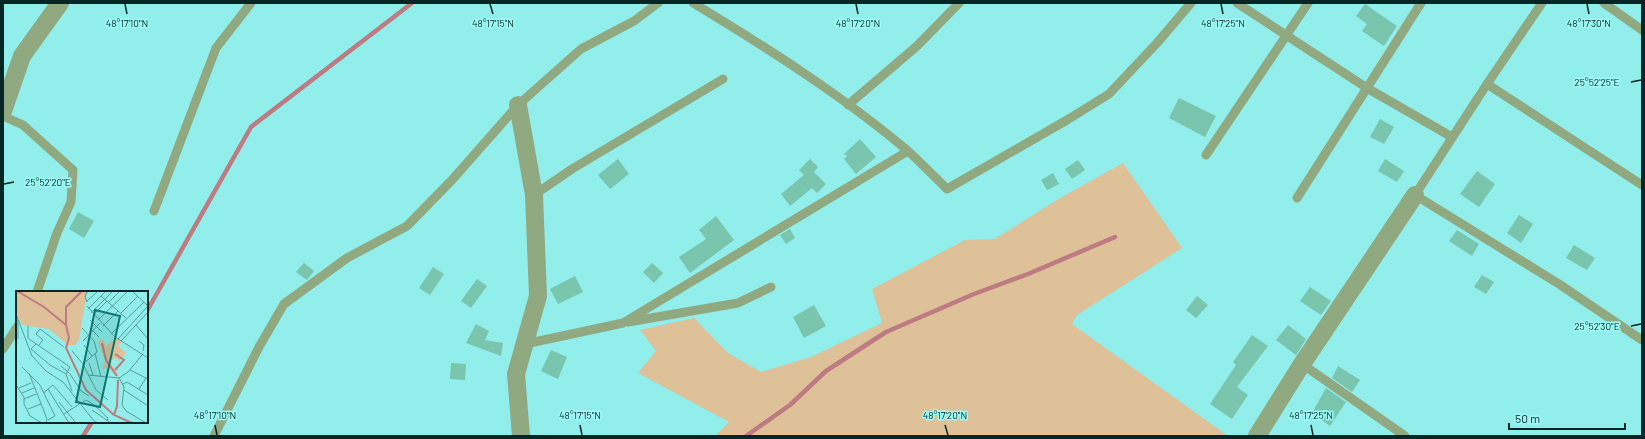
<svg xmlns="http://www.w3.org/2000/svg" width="1645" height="439" viewBox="0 0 1645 439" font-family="Barlow,sans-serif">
	<rect width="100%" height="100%" fill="#91eeeb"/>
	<!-- green -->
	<path fill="#dec099" d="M1123,163L1182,248L1077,315L1072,324L1228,436H715L729,422L638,373L656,351L640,330L694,318L728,353L761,372L811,357L882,323L872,289L965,240L995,239L1060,198Z"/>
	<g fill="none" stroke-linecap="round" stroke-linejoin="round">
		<!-- stream -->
		<path stroke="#bd7b82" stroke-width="4.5" d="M147,311L251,127L412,3
			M83,436L92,422
			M746,436L790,405L826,371L886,332L974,294L1028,274L1115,237"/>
	</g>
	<!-- building -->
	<path fill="#79c5ae" d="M1365,4L1397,26L1384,46L1362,31L1367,24L1356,16Z
		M1179,98L1216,116L1205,137L1169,118Z
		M1380,119L1394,127L1384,144L1370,137Z
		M860,139L876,157L856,174L844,159L847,156L844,154Z
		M618,159L629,174L610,189L598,175Z
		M810,159L818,167L814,172L826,184L817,193L812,188L790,206L781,194L804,175L799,170Z
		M1385,159L1404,171L1397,182L1378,171Z
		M1078,160L1085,170L1072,179L1065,169Z
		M1477,171L1495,184L1479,207L1460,194Z
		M1053,173L1059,184L1047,190L1041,180Z
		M78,212L94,221L84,238L69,229Z
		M1519,215L1533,224L1521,243L1507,233Z
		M716,216L734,240L690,273L679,257L706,239L699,230Z
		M790,229L795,238L786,244L780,235Z
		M1457,230L1479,244L1472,256L1449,241Z
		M1574,245L1595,258L1587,270L1566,258Z
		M304,263L314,271L307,280L296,272Z
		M652,263L663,273L654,283L643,272Z
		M433,267L444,274L430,295L419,288Z
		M1482,275L1494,282L1486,294L1474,287Z
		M575,276L583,292L558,304L550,289Z
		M477,279L487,286L471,308L461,301Z
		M1310,287L1331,301L1321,315L1300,301Z
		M1197,296L1208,305L1196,318L1186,310Z
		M814,305L826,326L804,338L793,317Z
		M476,324L489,331L485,340L503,343L501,356L466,343Z
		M1288,325L1306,339L1296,355L1276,340Z
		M1252,335L1268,346L1237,387L1248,395L1232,419L1210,404L1236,365L1233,362Z
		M551,350L567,357L558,379L541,371Z
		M451,363L466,364L465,380L450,379Z
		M1338,366L1360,380L1352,392L1332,378Z
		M1326,388L1346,402L1330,426L1312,413Z"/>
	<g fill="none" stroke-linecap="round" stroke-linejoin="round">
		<!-- lane -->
		<path stroke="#91a980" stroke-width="9" d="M693,3C766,47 843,96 908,151C921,163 934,176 947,189L1067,120L1109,94L1157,43L1191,3
			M1237,3L1367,88L1452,137
			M1542,3L1487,84L1415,195L1559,284L1642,340
			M1604,3L1642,30
			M1487,84L1642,185
			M848,105L917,46L959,3
			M3,116L23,125L73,170L71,202L57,233L37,292
			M1206,155L1308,3
			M534,195L572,169L723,79
			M1297,198L1421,3
			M154,211L216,48L251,3
			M628,322L738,303L771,287
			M525,344L623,323L908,151
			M3,349L17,327
			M1302,364L1405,436
			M214,436L259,347L284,304L347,258L407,226L452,180L518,105L581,49L634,21L658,3"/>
		<!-- street -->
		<path stroke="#91a980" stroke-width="18" d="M518,105L534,195L538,296L516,374L521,436
			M3,111L22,56L60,3
			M1257,436L1302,364L1415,195"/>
	</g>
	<!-- ticks -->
	<path fill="none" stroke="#062525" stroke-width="1.5" d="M125,4L127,14M490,4L493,14M856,4L858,14M1221,4L1223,14M1587,4L1589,14M1631,82L1641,80M4,184L14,182M1631,326L1641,324M215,425L217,435M580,425L582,435M945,425L948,435M1311,425L1313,435"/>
	<!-- overview -->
	<g transform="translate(16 291)">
		<rect width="132" height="132" fill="#91eeeb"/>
		<path d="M0,0H71L63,49L59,54H52L33,38L6,34L0,22ZM100,47L106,50L102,55L110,62L103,70L99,67L94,71L102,84H99L92,76L86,79L89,70L82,50L87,48L90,55Z" fill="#dec099"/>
		<path fill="none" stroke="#bd7b82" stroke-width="2" d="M1,0L28,16L50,34L53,47L50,57L70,99L98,124L116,132M50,34V16L66,0M86,52L90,69L101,85M99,79L108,69L99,63M98,124L101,115L102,89"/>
		<path fill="none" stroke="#599e9c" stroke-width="1" d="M116,0L132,15M85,5L110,27M70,11L82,0M71,11L69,5L72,0M92,12L104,0M71,15L99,46L132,67M72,18L90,0M75,22L97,0M105,22L122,5M0,23L16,65L30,80L47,91L78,130L82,132M77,24L91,10M74,29L86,41M82,29L112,0M120,34L132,48M87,35L102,20M66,37L78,50L81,61L67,73M74,37L83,46M24,38L48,56M95,43L128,11M2,48V29M12,48V35M13,48L54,76L50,83M102,48L132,15M67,50L84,32M105,50L132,21M123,50L128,54L127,60M20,53L15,58L34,74L50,83L56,100M23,54L27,49L20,43L24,38M68,54L76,65M56,60L67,73L80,99L92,109M79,62L85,86M73,72L77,84M45,75L54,83L65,100L73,105M6,76L24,94L39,125L32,129M114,79L132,88M13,82L31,128L30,132M72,84L103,87L112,81L126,64M103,87L108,96L106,114L110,120L130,132M107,93L111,91L132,104M0,94L8,106V113L14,125L26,132M3,97L15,92M32,98L37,94L56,116M123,98L130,87M108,99L132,115M6,102L18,97M28,102L32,98L53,132M8,108L20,103M43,111L51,121M66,112L70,109L77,113L92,127L91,130M12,118L25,113M76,119L95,132M51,121L60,132M48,123L65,112"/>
		<path fill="#0f766e" fill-opacity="0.15" stroke="#0f766e" stroke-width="2" d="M79,19L104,25L84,116L60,111Z"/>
		<rect width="132" height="132" fill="none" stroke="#062525" stroke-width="2"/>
	</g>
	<g font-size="10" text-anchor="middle" fill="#062525" stroke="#9efcf8" stroke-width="3" stroke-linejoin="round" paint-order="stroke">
		<text x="127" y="27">48°17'10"N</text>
		<text x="493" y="27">48°17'15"N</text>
		<text x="858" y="27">48°17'20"N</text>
		<text x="1223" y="27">48°17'25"N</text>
		<text x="1589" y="27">48°17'30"N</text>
		<text x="1597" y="86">25°52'25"E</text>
		<text x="48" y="186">25°52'20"E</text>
		<text x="1597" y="330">25°52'30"E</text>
		<text x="1311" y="419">48°17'25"N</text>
		<text x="215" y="419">48°17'10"N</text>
		<text x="580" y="419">48°17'15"N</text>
		<text x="945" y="419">48°17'20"N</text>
	</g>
	<!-- border -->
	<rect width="1645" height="439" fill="none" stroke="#062525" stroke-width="8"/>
	<!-- scale -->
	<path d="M1509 423v6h116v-6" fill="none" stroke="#062525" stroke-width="2"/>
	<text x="1515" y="423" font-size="12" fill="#062525" stroke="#9efcf8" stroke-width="3" paint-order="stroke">50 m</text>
</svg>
